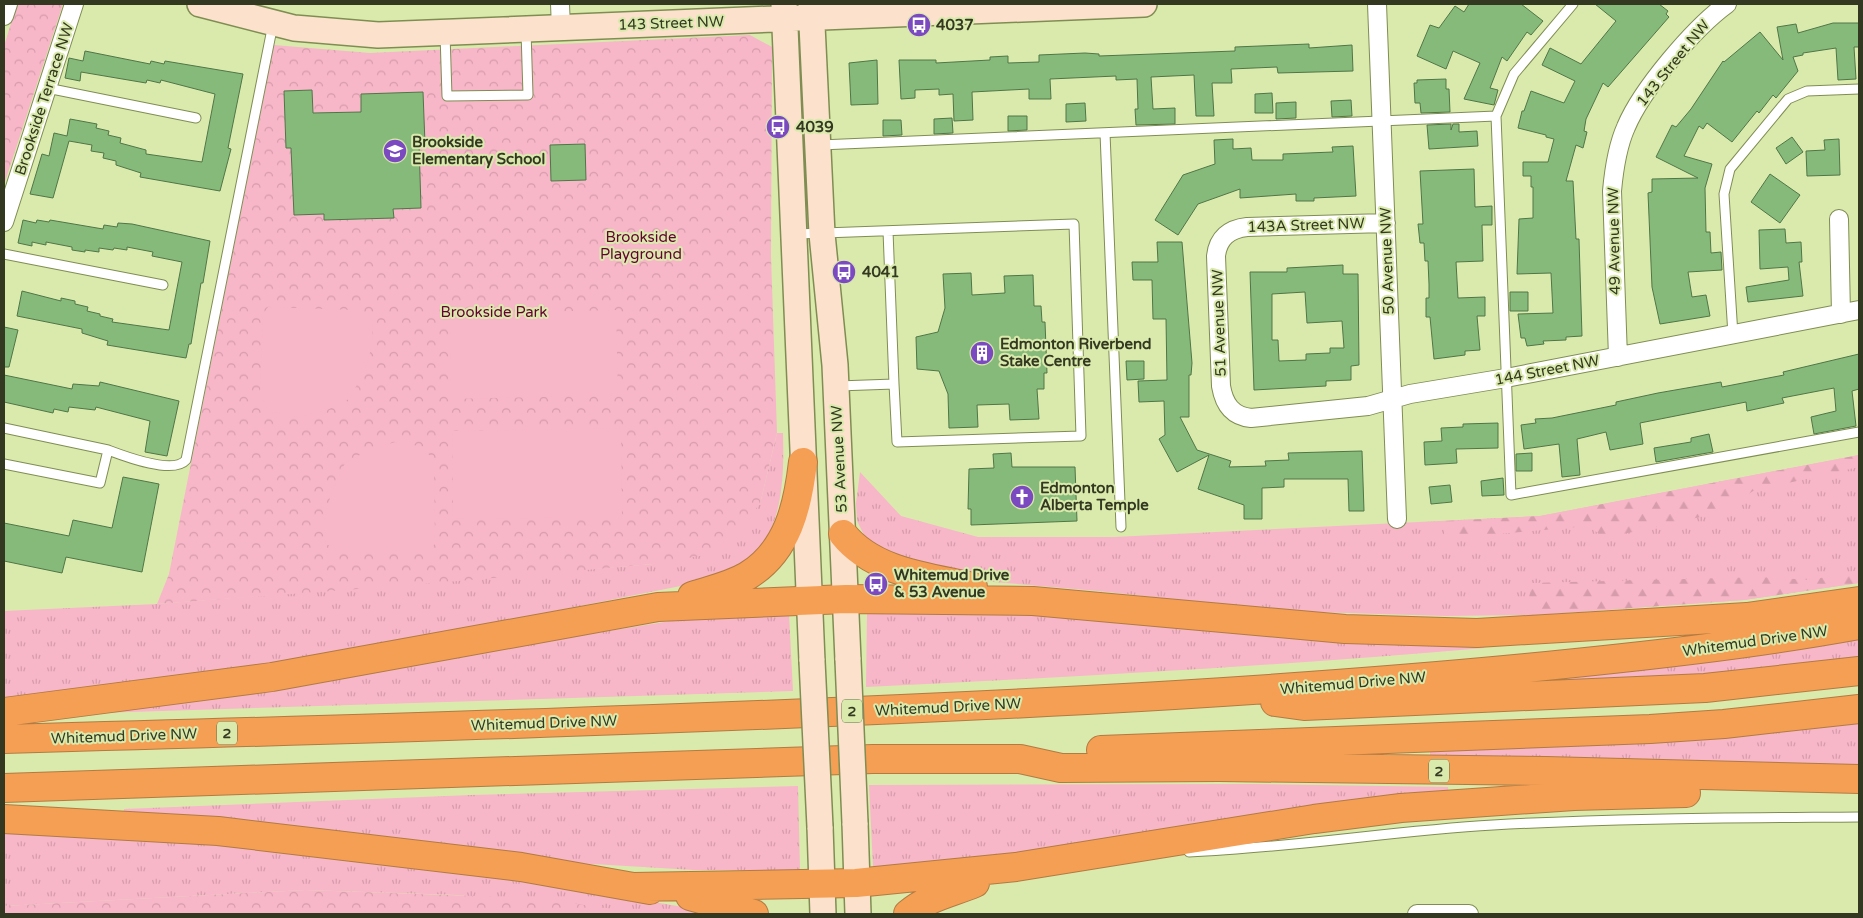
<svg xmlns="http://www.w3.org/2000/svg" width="1863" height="918" viewBox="0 0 1863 918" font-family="'Varela Round',sans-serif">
	<defs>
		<pattern id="grass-tufts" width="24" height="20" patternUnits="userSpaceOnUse" patternTransform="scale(1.25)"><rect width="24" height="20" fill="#f8b6c9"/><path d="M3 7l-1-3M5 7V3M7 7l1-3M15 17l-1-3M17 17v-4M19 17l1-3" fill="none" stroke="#d59dac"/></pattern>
		<pattern id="forest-firs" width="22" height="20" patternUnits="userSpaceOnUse" patternTransform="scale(1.25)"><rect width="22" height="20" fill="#f8b6c9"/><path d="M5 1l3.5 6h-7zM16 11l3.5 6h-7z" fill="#d59dac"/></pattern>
		<pattern id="park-crowns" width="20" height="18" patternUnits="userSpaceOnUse" patternTransform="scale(1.25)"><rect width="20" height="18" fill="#f8b6c9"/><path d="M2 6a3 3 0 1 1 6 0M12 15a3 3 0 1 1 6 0" fill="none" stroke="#d59dac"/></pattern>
	</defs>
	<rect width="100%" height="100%" fill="#daeaac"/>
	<!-- grass -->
	<path fill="url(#grass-tufts)" d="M777,433H783C784,473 784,525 753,555C744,564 732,571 721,578L413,639L178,680L4,698V611L157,604L653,564L760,504Z
		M1859,455V583L1744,600L1533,615L1446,616L1281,611L1098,591L982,581L893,561L865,537L857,521L856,503L860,472L901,516L978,537H1114L1540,516Z
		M955,610L1484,639V648C1279,666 1072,677 866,687L867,611Z
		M789,614L793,691L99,713L708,615Z
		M1859,638V659L1774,671L1534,682V679Z
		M1859,721V765L1430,759V751L1737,737Z
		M1251,784L1448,787L1449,796L916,869L873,867L869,785Z
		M798,786L800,870H694L575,863L123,816L124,809L471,795Z
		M4,833L165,839L316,852L613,895L724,914H652L457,895L305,890L4,906Z"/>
	<!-- forest -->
	<path fill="url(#forest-firs)" d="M1859,455V467L1753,491L1723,512L1605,538L1588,526L1444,539V521L1540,516Z
		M1859,570V583L1744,600L1533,615L1528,602L1532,583L1760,577L1811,580Z"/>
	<!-- park -->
	<path fill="url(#park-crowns)" d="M17,4H63L4,185V46Z
		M750,35L772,47L771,256L777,433L760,504L717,553L653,564L412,585L157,604L169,574L274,45L370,53Z
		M305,890L531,898L652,914H4V906Z"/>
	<!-- pitch -->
	<path fill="#f8b6c9" d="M268,307L355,310L372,319L373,343L364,372L349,399L327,410L298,417L268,411L260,392L263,314Z
		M616,310L618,395L451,399L450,314Z
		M621,428L622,517L453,519L452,431Z
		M395,442L425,447L434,465L435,543L431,550L343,552L326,544L324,519L332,491L345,463L367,451Z"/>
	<!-- building -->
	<path fill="#86ba7a" stroke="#507647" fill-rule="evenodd" d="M1469,4H1521L1543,21L1531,35L1527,32L1507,61L1502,57L1490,88L1498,90L1494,105L1464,99L1480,63L1453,51L1446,69L1417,56L1430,25L1439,28L1455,6L1464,12Z
		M1595,4H1659L1668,11L1666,14L1669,17L1608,87L1603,83L1586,119L1584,131L1587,132L1583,148L1576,145L1566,181H1573L1576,239H1579L1582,336L1566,337V340L1543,341L1544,344L1527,346L1525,338H1521L1518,314L1553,313L1551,273L1517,274L1519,219L1533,218V187H1531V176H1523V162H1548L1554,139L1546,137V135L1518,128L1522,111H1524L1531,91L1564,103L1575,81L1542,65L1550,48L1581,64L1616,21Z
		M1833,23H1859V47H1854L1856,79L1838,80L1836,48L1803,53V55L1793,57L1798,71L1776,98L1773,95L1759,113L1757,111L1732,142L1707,123L1703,129L1699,126L1684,156L1712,164L1705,188L1706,232H1710L1711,253L1721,252L1722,270L1688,272L1692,297L1706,295L1710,316L1660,324L1652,287L1648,193L1652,192V179L1698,178L1656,157L1672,125L1676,127L1691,109L1723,61L1724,62L1760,32L1783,60L1777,27L1796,24L1798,33Z
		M1309,44V48L1352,45L1353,71L1278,73L1277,67L1231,69L1232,83H1212L1214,116H1196L1194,75L1151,77L1153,109L1175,108V124L1136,125L1135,109H1138L1137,79L1116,80V76L1050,79L1051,99H1029V89L972,92L973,120L954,121L953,94L939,95V89L915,90V98L901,99L899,60H936V63L990,60V57L1008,56V63L1039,62V55L1085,53L1099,54V56L1235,51V47Z
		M85,51L150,64L151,61L164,64L165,61L243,74L228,148L231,149L220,191L140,177L141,173L116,165V161L103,158L104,153L91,151L92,145L69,141L53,198L30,194L42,154L49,156L54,133L67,136L70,119L97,124L96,128L109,131L108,135L121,138L120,143L146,150V154L202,162L215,94L161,80L160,83L147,80L146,83L81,72L80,81L65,78L69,58L83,61Z
		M877,60L878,104L851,105L849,63Z
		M1446,79V89H1449L1450,112L1421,113L1420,103H1415L1414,83H1417V80Z
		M312,90L313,113L361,112V94L423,92L425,144H419L421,208L393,209L394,218L324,220V214L294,215L291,148H286L284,91Z
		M1272,93L1273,113H1255V94Z
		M1351,100L1352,116L1332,117L1331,101Z
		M1296,102V118L1276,119V103Z
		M1085,103L1086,121L1066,122V104Z
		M1008,116H1027V130L1008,131Z
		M952,118L953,133L934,134V119Z
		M883,120H901L902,135L883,136Z
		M1451,124V130L1453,124H1459V132L1477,131L1478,146L1429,149L1427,125Z
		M1792,137L1803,152L1786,164L1776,148Z
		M1233,139V149L1251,148L1252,160H1283V154L1333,152L1332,147L1353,146L1356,196L1314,198V201H1296V194L1240,198V189L1198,204L1178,235L1155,220L1183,175L1215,164L1214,140Z
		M1839,139L1840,175L1807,176L1806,151L1825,150L1824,140Z
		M585,144L586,180L551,181L550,145Z
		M1474,169L1475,207L1492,206V225H1482L1483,261L1456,262L1458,298L1485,297V316H1477L1480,350L1465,351V355L1434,359L1430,317H1426V298H1429V284L1428,261H1425L1424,243H1420L1418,224H1423L1420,171Z
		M1770,174L1800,195L1780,223L1751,202Z
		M23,220L36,223L37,220L49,222L50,220L103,229L104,225L117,227L118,223L132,224L210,241L203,283H201L191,344H189L186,358L107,345L108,341L82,333V329L17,316L22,291L61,301V298L75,301V304L88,307L87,311L100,314V316L113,319L112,322L169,330L182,262L152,256L153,252L127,247V250L114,248L113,250L99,248V252L85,250V252L72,250V247L46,242V245L32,242V246L18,243Z
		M1785,229L1786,243L1801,242L1802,262H1799L1803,296L1748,302L1746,287L1789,280L1788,267L1760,269L1759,230Z
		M1157,242H1182L1192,363L1191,375H1189V417H1180L1197,450L1231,461L1229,467L1266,466L1265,461L1289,460L1288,453L1362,451L1364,511H1349L1348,479H1284V487L1262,488V519H1244V505L1198,489L1209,455L1177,472L1159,439L1165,435L1164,401L1139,402L1138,381L1167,380L1166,319H1153L1152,280H1133L1132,262H1158Z
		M1343,265V274H1358L1359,365L1351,366V380L1326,381V386L1254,390L1250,272H1287V268ZM1305,292L1307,323L1342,321L1344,348H1330V353L1306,354V360L1279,361L1278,340H1272V294Z
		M971,273L972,295L1005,293L1004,276L1033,275L1034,306H1041L1042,322H1045L1047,373H1044V389H1037L1039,419L1010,420L1009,404L977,405L978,427L949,428L948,394L939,371L917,369L916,337L938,332L945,308L943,274Z
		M1510,292H1528V311H1510Z
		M4,327L18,330L9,367H4Z
		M1859,354V389L1852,391L1856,426L1814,434L1811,417L1836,411L1834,388L1782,398L1784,403L1747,411L1746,402L1640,423L1643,444L1610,450L1606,432L1577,439L1580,475L1562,477L1559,444L1524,449L1521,425L1536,423L1535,419L1552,418L1616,405V402L1658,393L1721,382L1722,387L1784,375L1783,372Z
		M1126,361H1144V379L1127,380Z
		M4,375L72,389L73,384L99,386L100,382L179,401L167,456L145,452L150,421L96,407L95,410L69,407L68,412L54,409L53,413L4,402Z
		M1498,423V448L1456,449L1457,463L1425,465L1424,442L1442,441L1441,428L1463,427V424Z
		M1709,434L1713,452L1656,462L1654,448L1691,442V438Z
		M1011,453L1012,467H1075L1077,521L971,525V509H968L969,469L994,468L993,454Z
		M1532,453V471H1516V454Z
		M123,477L159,484L142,572L66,557L62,573L4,561V523L69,536L73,520L112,528Z
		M1503,478L1504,495L1482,496L1481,481Z
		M1450,485L1452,502L1431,504L1429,487Z"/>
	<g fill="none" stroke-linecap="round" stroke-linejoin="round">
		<!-- lane casing -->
		<g stroke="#7f8d52" stroke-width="11">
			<path id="lane" d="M1573,4L1514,74L1496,116L1511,495L1859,432
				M445,34L447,96L528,95L526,31
				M47,88L196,118
				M1105,133L1121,527
				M820,145L1496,116
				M796,234L1074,224L1081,436L897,442L894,384
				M4,254L163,285
				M1733,335L1724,194L1730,169L1788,99L1807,91L1859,89
				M838,386L894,384L888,231
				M4,428L108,450L100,483L4,464
				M108,450C124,456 173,475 186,460L273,24
				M1189,852C1290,848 1391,831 1493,825C1615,818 1737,818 1859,817"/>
		</g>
		<!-- street casing -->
		<g stroke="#7f8d52" stroke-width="20">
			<path id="street" d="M560,4L561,28
				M1377,4L1397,519
				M4,16L8,4
				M1839,219L1841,314
				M4,222L74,4
				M1386,223L1247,227C1229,229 1218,238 1216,256L1221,386C1224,404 1232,416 1251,418L1368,406L1410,394L1506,378L1859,310
				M1618,357L1612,191C1614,169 1617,147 1626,127C1642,89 1694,28 1727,4
				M1417,914H1469"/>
		</g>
		<!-- secondary casing -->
		<g stroke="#7f8d52" stroke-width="28">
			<path id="secondary" d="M200,4L294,28L378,35L1144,4
				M784,4L812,661
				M811,4L822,234L835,365L848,660
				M855,823L858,914
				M820,827L823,914"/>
		</g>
		<!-- highway casing -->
		<g stroke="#b17b42" stroke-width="30">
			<path id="highway" d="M843,534C873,572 928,577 973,587
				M692,596C710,590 730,586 747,576C788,551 798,506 803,462
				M1275,702L1304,706L1705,688L1859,671
				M4,712L272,677L658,607L846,599L1033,601L1345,629L1477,633L1747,617L1859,601
				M4,739C365,729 726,719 1087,700C1234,692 1380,682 1526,668C1637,657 1749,645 1859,625
				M1101,750L1650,729L1724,724L1859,709
				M4,788L873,759H1020L1061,768L1219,767L1546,771L1859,779
				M4,819L218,831L521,867L650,890
				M633,887L856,883L1016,867L1314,819L1401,808L1574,796L1686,793
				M690,896L754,914
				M908,914C928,897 951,893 975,883"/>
		</g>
		<!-- lane -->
		<use href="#lane" stroke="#fff" stroke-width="9"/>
		<!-- street -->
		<use href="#street" stroke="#fff" stroke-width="18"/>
		<!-- secondary -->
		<use href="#secondary" stroke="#fce2cc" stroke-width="25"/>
		<!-- highway -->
		<use href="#highway" stroke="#f59f54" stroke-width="28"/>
		<!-- secondary-bridge casing -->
		<g stroke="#7f8d52" stroke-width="28" stroke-linecap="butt">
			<path id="secondary-bridge" d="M848,660L855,823
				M812,661L820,827"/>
		</g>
		<!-- secondary-bridge -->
		<use href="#secondary-bridge" stroke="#fce2cc" stroke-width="25"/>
	</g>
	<!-- icons -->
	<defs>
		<g id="bus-disc" transform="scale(1.25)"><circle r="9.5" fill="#7b49c0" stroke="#daeaac"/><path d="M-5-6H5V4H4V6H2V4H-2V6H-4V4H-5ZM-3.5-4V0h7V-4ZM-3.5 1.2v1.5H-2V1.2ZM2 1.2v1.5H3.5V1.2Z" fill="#fff"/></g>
		<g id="school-disc" transform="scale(1.25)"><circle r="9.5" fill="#7b49c0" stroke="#daeaac"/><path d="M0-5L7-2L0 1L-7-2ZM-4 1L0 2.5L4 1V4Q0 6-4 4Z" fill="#fff"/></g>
		<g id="building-disc" transform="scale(1.25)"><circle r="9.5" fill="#7b49c0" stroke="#daeaac"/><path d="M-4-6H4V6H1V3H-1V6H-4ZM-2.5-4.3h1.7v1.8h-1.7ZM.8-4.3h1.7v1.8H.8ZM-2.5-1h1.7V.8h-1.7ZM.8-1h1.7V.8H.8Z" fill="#fff"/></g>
		<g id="church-disc" transform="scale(1.25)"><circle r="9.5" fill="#7b49c0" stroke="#daeaac"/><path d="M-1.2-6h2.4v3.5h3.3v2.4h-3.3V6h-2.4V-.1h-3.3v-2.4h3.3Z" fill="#fff"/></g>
	</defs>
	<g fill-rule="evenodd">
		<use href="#bus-disc" x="919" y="25"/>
		<use href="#bus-disc" x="778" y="127"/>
		<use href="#school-disc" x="395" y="151"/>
		<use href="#bus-disc" x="844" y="272"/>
		<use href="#building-disc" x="982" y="353"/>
		<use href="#church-disc" x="1022" y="497"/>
		<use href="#bus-disc" x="876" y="584"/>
	</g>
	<g text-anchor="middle" stroke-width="4" stroke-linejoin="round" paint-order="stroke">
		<!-- shield labels -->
		<g fill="#daeaac" stroke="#656e4b" stroke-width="1">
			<rect x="842" y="699.5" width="20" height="23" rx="4"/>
			<rect x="217" y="721.5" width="20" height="23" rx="4"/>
			<rect x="1429" y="759.5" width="20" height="23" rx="4"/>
		</g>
		<g font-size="14" font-weight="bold" fill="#333921">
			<text x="852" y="716">2</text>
			<text x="227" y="738">2</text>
			<text x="1439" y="776">2</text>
		</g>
		<!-- street labels -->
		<g font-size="15" fill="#333921" stroke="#daeaac">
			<text transform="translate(671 23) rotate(-2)" y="5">143 Street NW</text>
			<text transform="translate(1673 63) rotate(-51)" y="5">143 Street NW</text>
			<text transform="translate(44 99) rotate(-72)" y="5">Brookside Terrace NW</text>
			<text transform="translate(1306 225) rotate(-2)" y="5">143A Street NW</text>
			<text transform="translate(1614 241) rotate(-91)" y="5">49 Avenue NW</text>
			<text transform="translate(1387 261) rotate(-92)" y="5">50 Avenue NW</text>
			<text transform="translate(1219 323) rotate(-92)" y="5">51 Avenue NW</text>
			<text transform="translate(1547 370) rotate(-11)" y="5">144 Street NW</text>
			<text transform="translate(839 459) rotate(-93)" y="5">53 Avenue NW</text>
			<text transform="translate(1755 641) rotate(-8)" y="5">Whitemud Drive NW</text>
			<text transform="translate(1353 683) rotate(-5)" y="5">Whitemud Drive NW</text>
			<text transform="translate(948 707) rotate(-3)" y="5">Whitemud Drive NW</text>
			<text transform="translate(544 723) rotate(-2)" y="5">Whitemud Drive NW</text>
			<text transform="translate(124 736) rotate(-2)" y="5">Whitemud Drive NW</text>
		</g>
		<!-- poi labels -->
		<g font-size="15" font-weight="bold" fill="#333921" stroke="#daeaac" text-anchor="start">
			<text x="936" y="30">4037</text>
			<text x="796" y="132">4039</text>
			<text x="412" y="147">Brookside<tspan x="412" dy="17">Elementary School</tspan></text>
			<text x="862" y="277">4041</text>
			<text x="1000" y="349">Edmonton Riverbend<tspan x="1000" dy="17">Stake Centre</tspan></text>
			<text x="1040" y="493">Edmonton<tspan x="1040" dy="17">Alberta Temple</tspan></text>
			<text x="894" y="580">Whitemud Drive<tspan x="894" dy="17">&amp; 53 Avenue</tspan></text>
		</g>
		<!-- park labels -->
		<g font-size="15" fill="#650032" stroke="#daeaac">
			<text x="641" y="242">Brookside<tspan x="641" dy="17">Playground</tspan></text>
			<text x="494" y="317">Brookside Park</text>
		</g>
	</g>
	<!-- border -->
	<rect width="1863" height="918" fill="none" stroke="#333921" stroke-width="10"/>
</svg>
